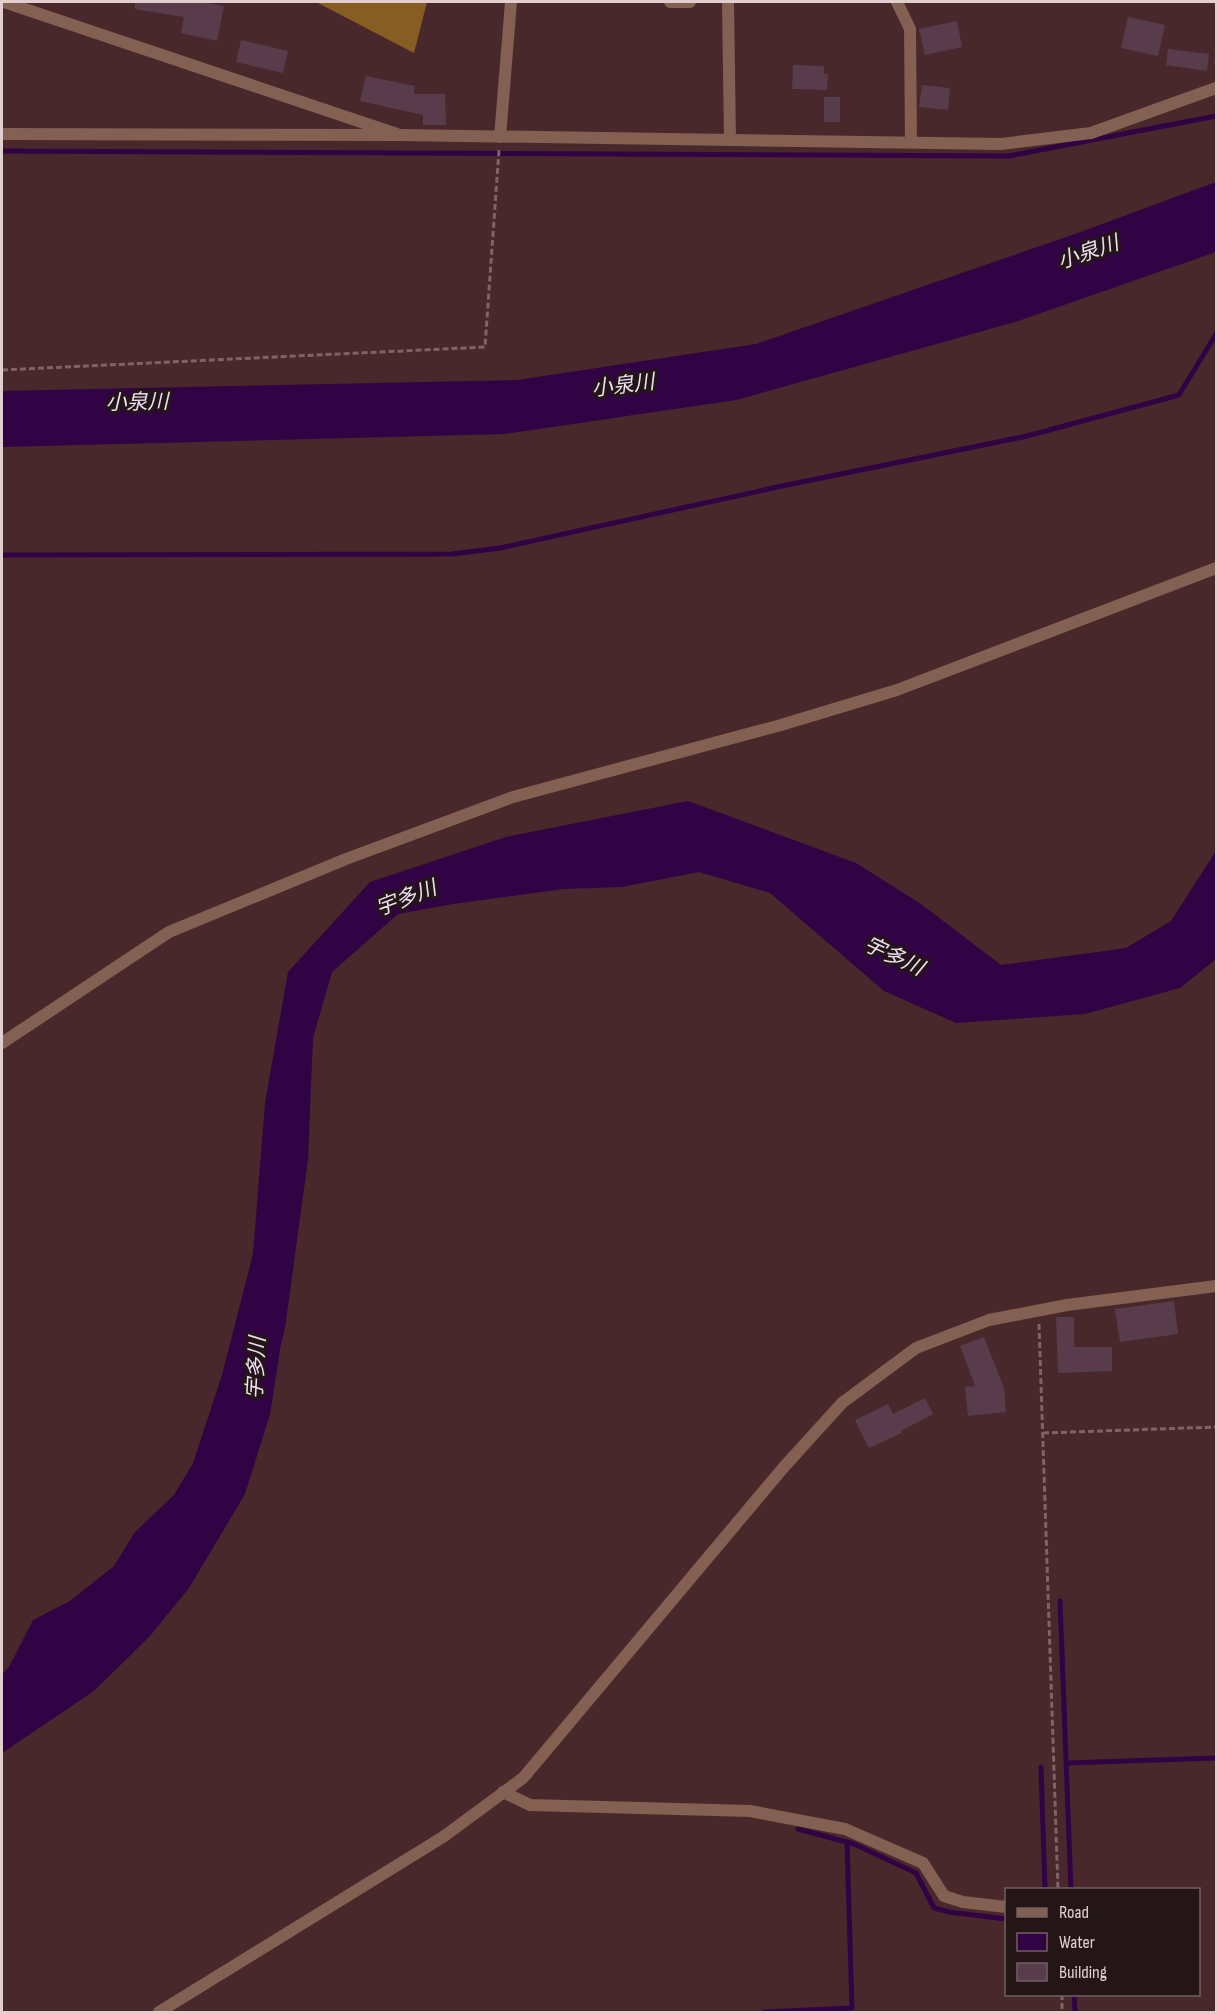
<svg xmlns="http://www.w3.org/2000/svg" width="1218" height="2014" viewBox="0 0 1218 2014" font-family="'Sofia Sans Condensed','Noto Sans JP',sans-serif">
	<rect width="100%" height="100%" fill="#48282b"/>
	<!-- forest -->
	<path fill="#865e23" d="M316,2H427L414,53Z"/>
	<!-- water -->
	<path fill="#310344" d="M1216,182V252L1015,322L736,400L505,434L2,447V391L517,380L756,344L1075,234Z
		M688,801L856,863L921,904L1001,965L1126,948L1171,921L1216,851V959L1180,988L1085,1014L956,1023L884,991L770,893L699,872L622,887L564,889L453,904L398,914L332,972L313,1038L308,1159L285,1328L281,1344L270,1414L245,1494L189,1588L150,1636L94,1691L2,1753V1674L9,1667L33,1620L70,1601L114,1566L135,1532L174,1495L193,1463L222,1375L253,1254L265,1103L288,972L370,882L506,837Z"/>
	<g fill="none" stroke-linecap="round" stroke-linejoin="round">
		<!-- stream -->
		<path stroke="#310344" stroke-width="5" d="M2,151L1009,156L1216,116
			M2,555L452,554L500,548L782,486L1027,436L1179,395L1216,334
			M1060,1601L1071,1890
			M1067,1763L1216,1758
			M1041,1767L1045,1890
			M798,1829L854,1844L916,1873L934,1908L949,1912L1006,1919
			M1074,1994L1075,2012
			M764,2012L852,2008L847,1842"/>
	</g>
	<!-- building -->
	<path fill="#583c4c" d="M135,2H204L224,6L217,41L181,33L184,17L135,9Z
		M1128,17L1165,25L1158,56L1121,48Z
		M957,21L962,47L925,55L919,29Z
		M241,40L288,51L283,73L236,62Z
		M1168,49L1209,54L1207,71L1166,65Z
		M793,65L824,66V74H828L827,90L792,89Z
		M366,76L415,86L414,94H445L446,125H423V115L360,101Z
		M922,85L950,88L948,110L919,107Z
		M824,97H840V122H824Z
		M1174,1301L1178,1334L1120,1342L1115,1309Z
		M1056,1317H1074V1347H1112V1371L1058,1373Z
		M984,1337L1004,1388L1006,1412L968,1416L965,1387L975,1386L960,1346Z
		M925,1398L933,1414L901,1431L902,1433L869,1448L855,1420L888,1404L893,1414Z"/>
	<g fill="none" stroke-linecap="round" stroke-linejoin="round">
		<!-- path -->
		<path stroke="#7f6365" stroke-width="3" stroke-dasharray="6 3" stroke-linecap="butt" d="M2,370L485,347L499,150
			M1039,1324L1058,1890
			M1043,1433L1216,1427
			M1062,1994V2012"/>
		<!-- minor -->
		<path stroke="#836051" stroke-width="12" d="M4,2L397,134
			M670,2H690
			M728,2L730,140
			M897,2L910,29L911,142
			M500,137L511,2
			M2,1043L169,932L346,859L513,797L781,725L897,690L1216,568
			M783,1468L842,1403L916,1348L989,1320L1067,1305L1216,1286
			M503,1792L530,1805L750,1811L845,1829L923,1863L944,1896L963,1902L1006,1907"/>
		<!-- tertiary -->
		<path stroke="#836051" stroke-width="12" d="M2,134L401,135L1001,144L1091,133L1216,88
			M159,2012L443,1837L523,1778L783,1468"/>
	</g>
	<g text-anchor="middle" stroke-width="6" stroke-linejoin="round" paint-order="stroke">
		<!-- water labels -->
		<g font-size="21" font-style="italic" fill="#ebdff2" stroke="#241617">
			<text transform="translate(1088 252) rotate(-19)" y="7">小泉川</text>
			<text transform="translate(623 385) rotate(-7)" y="7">小泉川</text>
			<text transform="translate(137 402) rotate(-1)" y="7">小泉川</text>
			<text transform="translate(406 898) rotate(-21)" y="7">宇多川</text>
			<text transform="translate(894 956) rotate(25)" y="7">宇多川</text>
			<text transform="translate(256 1368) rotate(-87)" y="7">宇多川</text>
		</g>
	</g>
	<!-- border -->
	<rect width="1218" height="2014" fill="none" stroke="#e3cecf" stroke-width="6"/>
	<!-- legend -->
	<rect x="1005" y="1888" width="195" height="108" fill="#241617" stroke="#706061" stroke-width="1.5"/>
	<rect x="1017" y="1908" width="30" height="9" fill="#836051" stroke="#706061" stroke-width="1.5"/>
	<text x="1059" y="1918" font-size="18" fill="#e3cecf">Road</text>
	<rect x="1017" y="1933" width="30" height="18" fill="#310344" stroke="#706061" stroke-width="1.5"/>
	<text x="1059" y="1948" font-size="18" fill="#e3cecf">Water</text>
	<rect x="1017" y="1963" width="30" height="18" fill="#583c4c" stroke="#706061" stroke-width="1.5"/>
	<text x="1059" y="1978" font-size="18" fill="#e3cecf">Building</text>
</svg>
